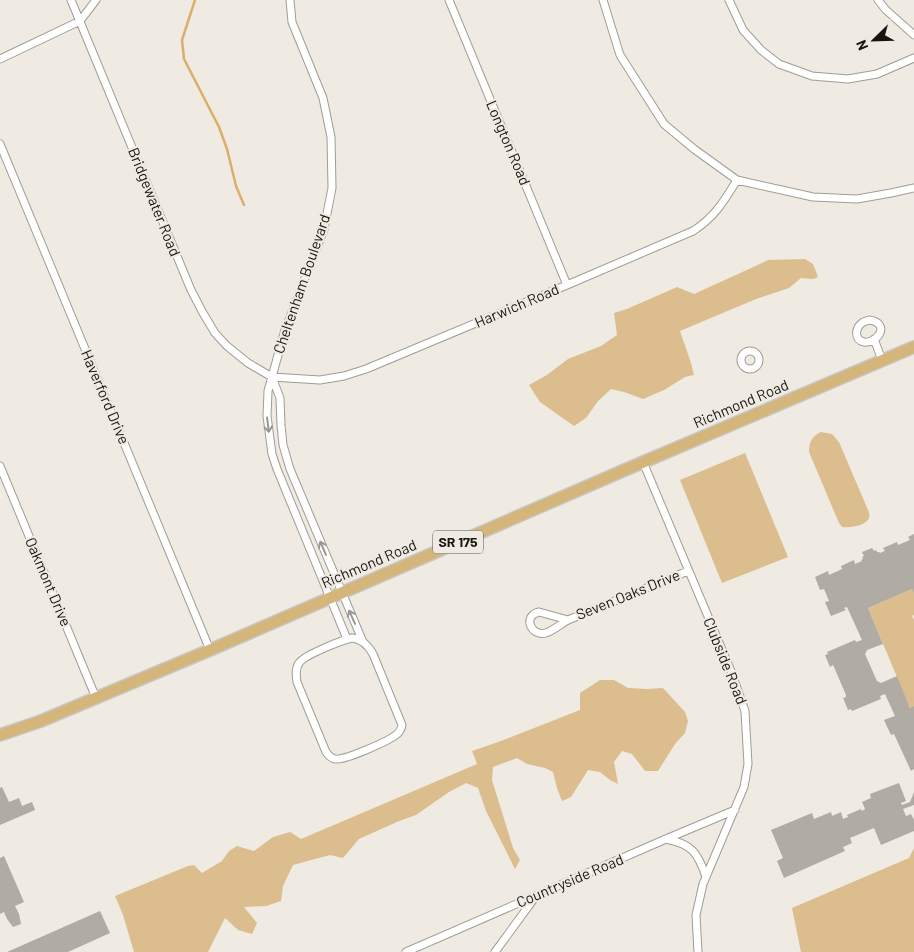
<svg xmlns="http://www.w3.org/2000/svg" width="914" height="952" viewBox="0 0 914 952" font-family="Barlow,sans-serif">
	<rect width="100%" height="100%" fill="#efeae2"/>
	<!-- green -->
	<path fill="#dcbd8e" d="M805,259L813,264L818,277L813,279L801,278L789,288L756,299L680,331L691,363L694,375L685,377L664,390L643,399L624,392L611,389L598,401L586,418L574,426L540,402L529,385L547,375L568,359L601,346L617,335L614,313L627,309L677,287L694,294L749,269L768,260Z
		M821,432L832,434L839,442L868,510C869,512 870,515 869,518C866,526 849,528 842,527L839,523L809,452C809,442 812,436 821,432Z
		M745,453L788,557L722,583L680,480Z
		M912,589L914,594V615L912,616L914,620V706L910,708L868,608Z
		M600,680H614L628,688L647,689L663,688L685,712L688,721L685,733L675,744L658,771H645L632,754L622,751L614,762L618,784L610,780L600,772L588,770L571,797L562,801L557,788L553,772L545,768L527,764L517,758L493,767L492,780L513,848L520,860L515,869L486,811L478,788L466,783L449,792L416,815L399,821L359,839L343,858L330,855L293,865L283,886L281,901L266,906L244,907L257,923L252,934L238,930L225,918L208,952H134L123,915L115,896L188,866L194,865L202,873L222,861L229,851L237,846L254,851L273,837L290,832L301,839L477,764L472,751L501,741L580,710V693Z
		M914,848V952H801L792,908L909,858Z"/>
	<g fill="none" stroke-linecap="round" stroke-linejoin="round">
		<!-- stream -->
		<path stroke="#daaf69" stroke-width="2.5" d="M195,0L182,40L184,59L219,127L227,149L236,186L244,205"/>
	</g>
	<!-- building -->
	<path fill="#b0aba3" d="M914,534V594L912,589L868,608L883,644L867,650L865,654L877,681L881,683L897,676L910,708L914,706V769L911,771L894,734L891,735L884,720L895,716L885,694L880,696L881,699L852,711L851,709L848,710L843,698L846,697V695L834,667L833,665L830,667L825,655L828,654L827,652L855,640L856,642L862,640L847,607L844,608L846,610L831,616L825,602L829,601L824,589L820,590L815,577L828,571L829,575L842,569L841,566L854,560L855,564L862,561L861,560L863,559L862,557L864,556L862,552L872,548L874,551L876,550L877,552H879L880,553L885,551L883,548L897,542L898,545L910,540L908,537Z
		M899,783L906,801L901,803L902,805L910,802L914,792V805L903,809L906,816L911,814L914,820V831L881,845L874,828L850,838L852,843L843,847L845,851L784,878L777,861L783,858L771,830L812,813L814,819L831,812L832,816L841,812L843,819L848,817L847,815L861,809L862,811L865,809L862,802L871,798L870,794Z
		M2,787L9,802L19,798L22,806L32,802L35,810L0,825V788Z
		M4,856L24,902L15,906L19,914L21,924L13,927L7,919L4,912L0,914V858Z
		M100,911L110,933L68,952H7Z"/>
	<g fill="none" stroke-linecap="round" stroke-linejoin="round">
		<!-- minor casing -->
		<g stroke="#a19c95" stroke-width="9">
			<path id="minor" d="M71,0L191,290L203,313L215,333L227,346L248,363L272,377L320,380L344,376L366,369L567,285L693,231C715,217 724,201 737,180
				M290,0L292,22L323,98L331,137L332,188L324,229L285,330L268,391L267,416L272,454L277,469L347,639
				M449,0L567,285
				M603,0L620,55L664,124L694,149L737,180L813,197L857,199L891,193L914,188
				M729,0L743,30L761,50L779,64L812,76L848,79L877,74L914,58
				M878,0L886,10L914,35
				M0,59L80,21L96,0
				M0,144L210,650
				M869,320C891,323 878,344 864,342C854,340 855,328 862,323C864,321 867,321 869,320Z
				M874,339L882,360
				M741 360a9 9 0 1 1 18 0a9 9 0 1 1-18 0Z
				M272,377L280,398L281,425L283,445L290,469L363,642
				M643,462L731,671L745,711L748,764L744,787L703,884L696,915L698,952
				M0,466L96,698
				M568,620C561,624 554,630 546,633C531,637 522,616 539,612L568,620L688,571
				M352,638C362,639 368,645 373,654L402,725C401,730 400,732 396,735C388,741 344,761 335,759C330,758 328,755 326,752L297,682C296,675 295,667 300,662C305,655 342,640 352,638Z
				M666,839C692,844 698,853 706,877
				M406,952L666,839L735,810
				M495,952L536,896"/>
		</g>
		<!-- primary casing -->
		<g stroke="#c7c7c6" stroke-width="14">
			<path id="primary" d="M0,735L41,721L210,650L627,469L914,347"/>
		</g>
		<!-- minor -->
		<use href="#minor" stroke="#fff" stroke-width="7"/>
		<!-- primary -->
		<use href="#primary" stroke="#d4b57a" stroke-width="11"/>
	</g>
	<!-- one-way arrows -->
	<defs><path id="oneway-shaft" d="M-6 0H5M1.5-3L5.5 0L1.5 3" fill="none" stroke-width="1.6" stroke-linecap="round" stroke-linejoin="round" transform="scale(1.25)"/></defs>
	<g stroke="#979694">
		<use href="#oneway-shaft" transform="translate(268 425) rotate(83)"/>
		<use href="#oneway-shaft" transform="translate(323 548) rotate(-113)"/>
		<use href="#oneway-shaft" transform="translate(352 617) rotate(-114)"/>
	</g>
	<g text-anchor="middle" stroke-width="4.5" stroke-linejoin="round" paint-order="stroke">
		<!-- shield labels -->
		<rect fill="#efeae2" stroke="#585550" stroke-width="1" x="433" y="530.5" width="50" height="23" rx="4"/>
		<g font-size="14" font-weight="bold" fill="#171512">
			<text x="458" y="547">SR 175</text>
		</g>
		<!-- street labels -->
		<g font-size="15" fill="#171512" stroke="#efeae2">
			<text transform="translate(508 143) rotate(67)" y="5">Longton Road</text>
			<text transform="translate(154 202) rotate(68)" y="5">Bridgewater Road</text>
			<text transform="translate(302 284) rotate(-71)" y="5">Cheltenham Boulevard</text>
			<text transform="translate(517 306) rotate(-23)" y="5">Harwich Road</text>
			<text transform="translate(105 397) rotate(67)" y="5">Haverford Drive</text>
			<text transform="translate(741 404) rotate(-23)" y="5">Richmond Road</text>
			<text transform="translate(369 564) rotate(-23)" y="5">Richmond Road</text>
			<text transform="translate(48 582) rotate(67)" y="5">Oakmont Drive</text>
			<text transform="translate(628 595) rotate(-22)" y="5">Seven Oaks Drive</text>
			<text transform="translate(725 661) rotate(68)" y="5">Clubside Road</text>
			<text transform="translate(570 881) rotate(-23)" y="5">Countryside Road</text>
		</g>
	</g>
	<!-- north arrow -->
	<g transform="translate(874 40) rotate(247)" stroke="#efeae2" stroke-width="4" paint-order="stroke">
	<path d="M0-4L9 19L0 12L-9 19Z" fill="#171512"/>
	<text y="-8" font-size="14" font-weight="bold" text-anchor="middle" fill="#171512">N</text>
	</g>
</svg>
